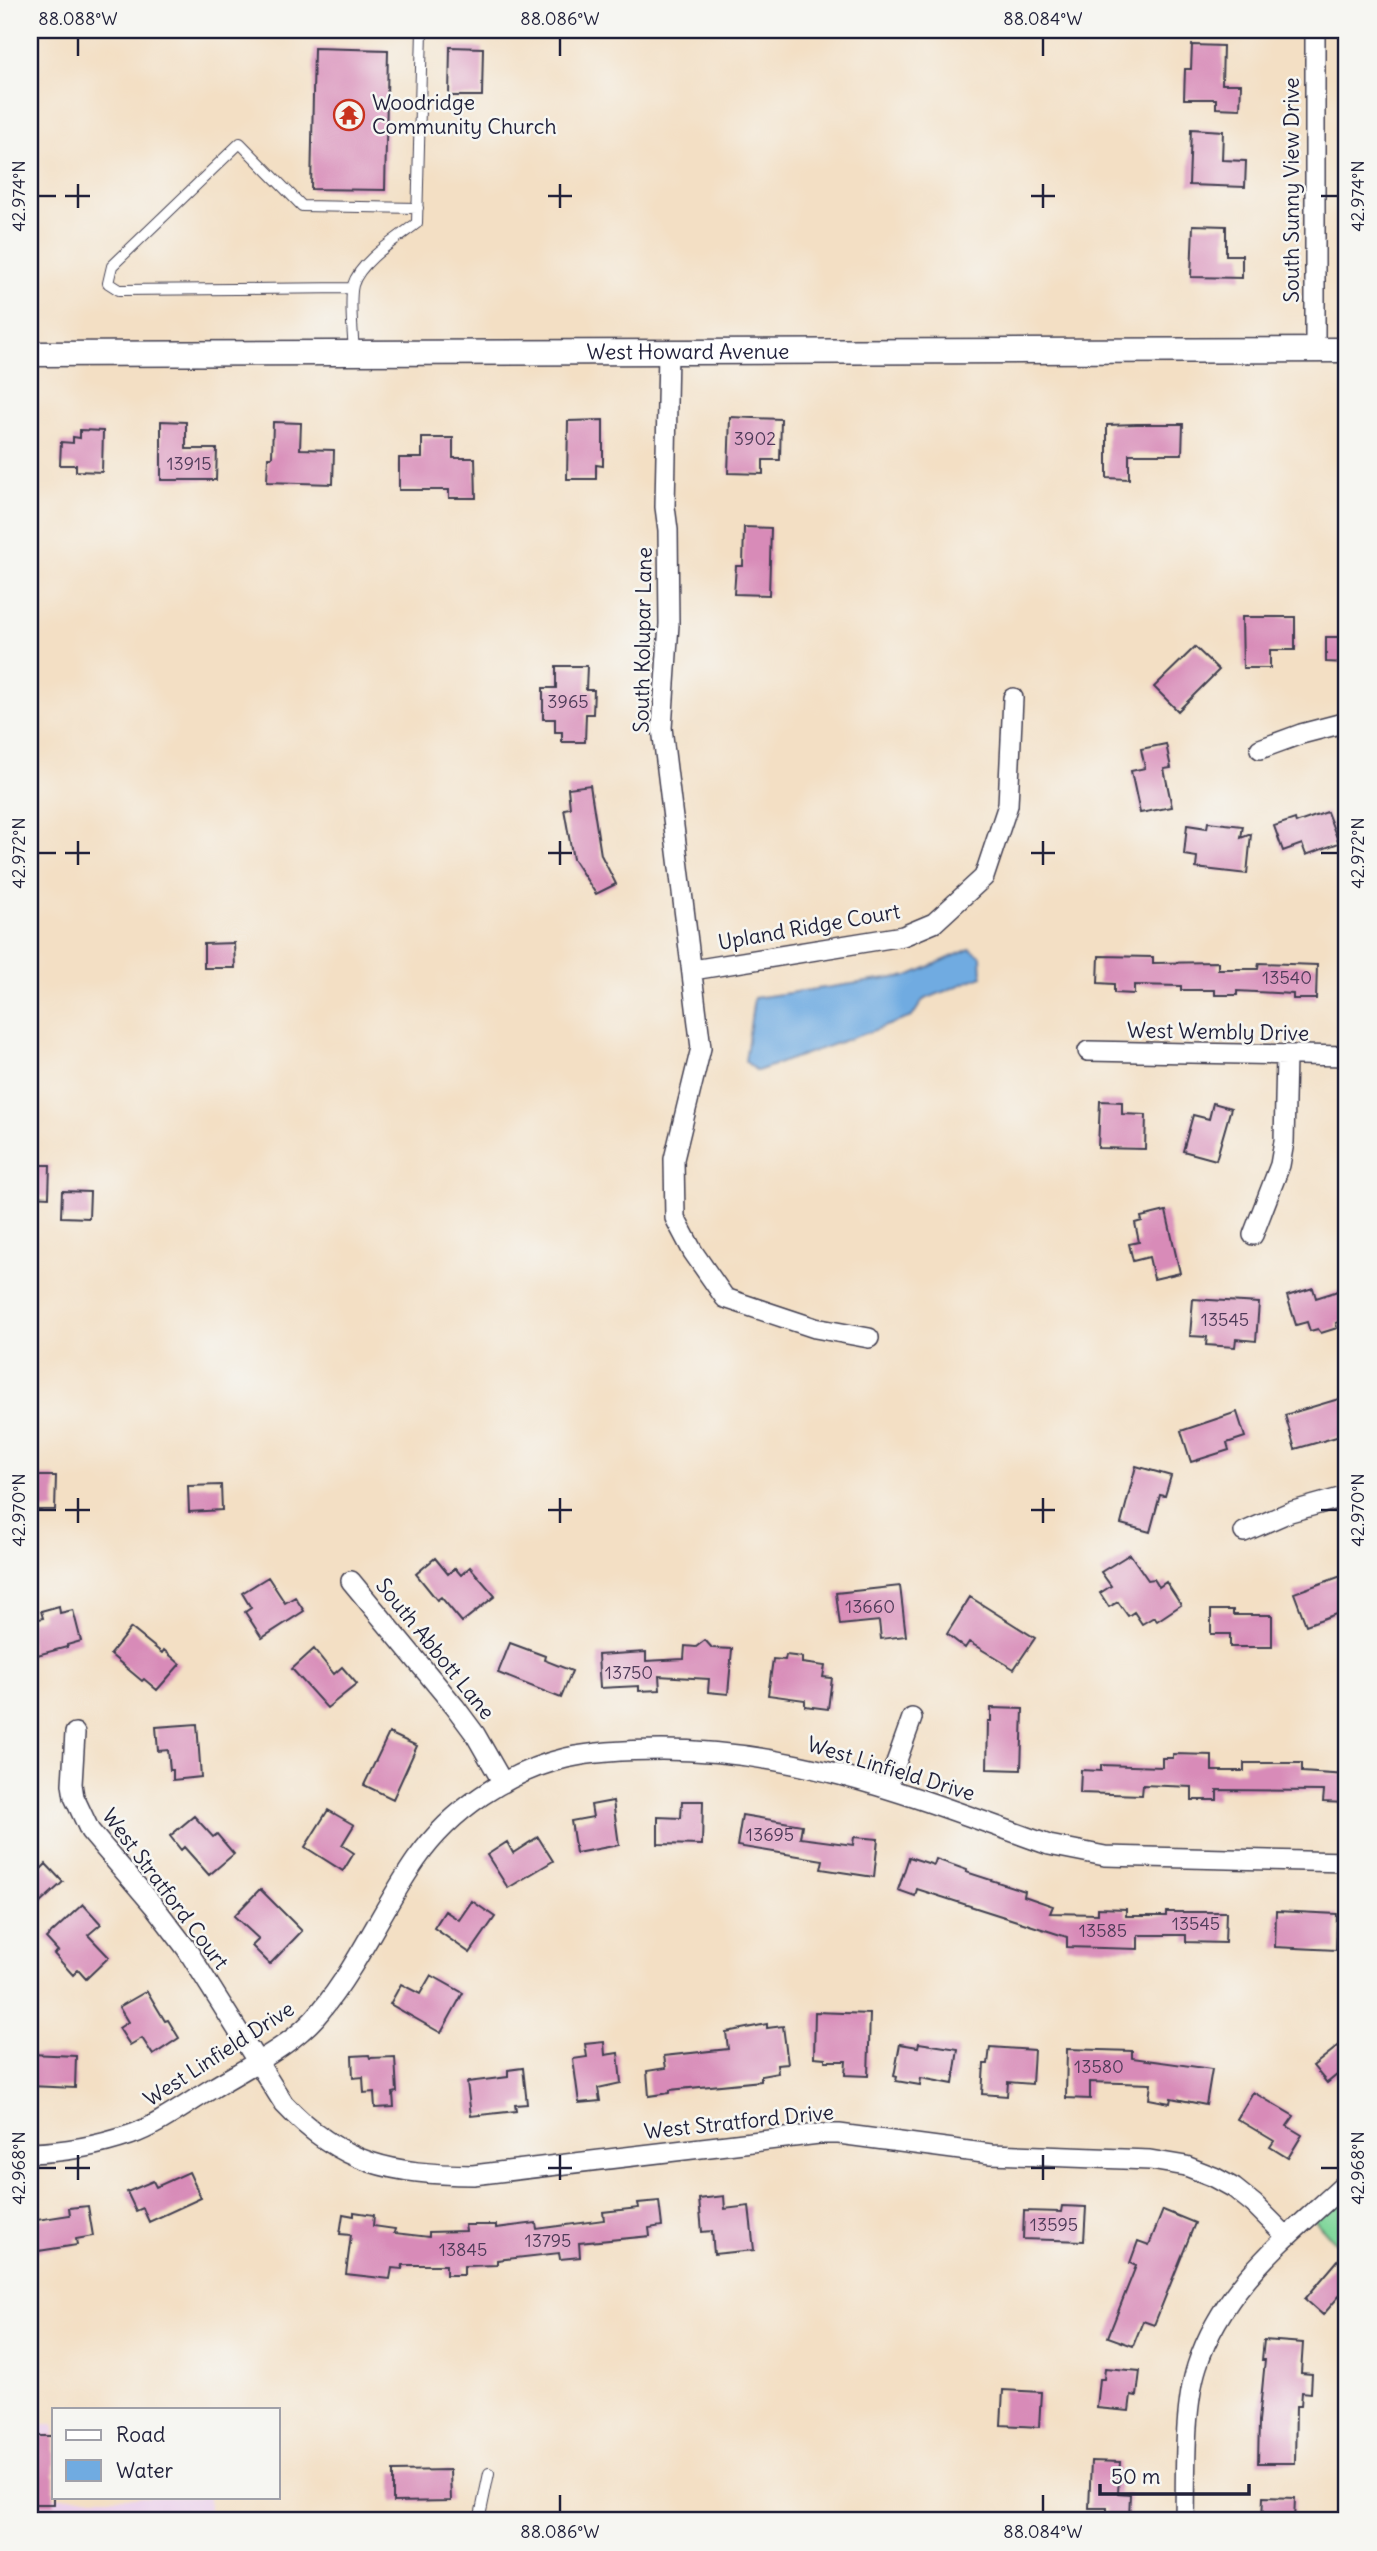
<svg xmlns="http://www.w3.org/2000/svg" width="1377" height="2551" viewBox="0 0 1377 2551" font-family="Delius,sans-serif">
	<rect width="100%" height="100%" fill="#f6f6f2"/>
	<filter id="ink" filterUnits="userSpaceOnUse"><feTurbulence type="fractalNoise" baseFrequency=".0143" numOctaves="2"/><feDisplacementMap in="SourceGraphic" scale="14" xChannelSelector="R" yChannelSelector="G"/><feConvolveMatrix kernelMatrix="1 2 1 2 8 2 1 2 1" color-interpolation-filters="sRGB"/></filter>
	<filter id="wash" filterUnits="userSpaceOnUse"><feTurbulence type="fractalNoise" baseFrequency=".00686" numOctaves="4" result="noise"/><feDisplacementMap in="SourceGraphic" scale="28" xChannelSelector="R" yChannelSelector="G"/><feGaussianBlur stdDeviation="1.57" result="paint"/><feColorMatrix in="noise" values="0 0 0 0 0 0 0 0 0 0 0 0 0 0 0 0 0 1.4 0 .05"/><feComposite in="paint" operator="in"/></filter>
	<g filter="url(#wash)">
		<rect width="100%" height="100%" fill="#f3dfc4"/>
		<!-- built -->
		<path fill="#ebd1eb" d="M30,2424H54V2497H209V2521H30Z"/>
		<!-- green -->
		<path fill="#7ed599" stroke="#507c6a" stroke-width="2" d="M1347,2182V2254L1310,2216Z"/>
		<!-- water -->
		<path fill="#70abe1" stroke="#49668e" stroke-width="2" d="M970,949L981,956L982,976L923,1000L912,1017L757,1071L745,1061L754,998L908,976Z"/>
		<g id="blocks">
			<!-- building -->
			<path fill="#d88bb8" d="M1192,45L1223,46L1222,84H1241L1240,109L1216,108V99H1184L1185,69H1191Z
				M450,47L483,48L482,96H449Z
				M314,48L388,50L385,190L311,189Z
				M1191,129L1223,131L1222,160L1246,161L1245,187L1189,185Z
				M1193,225L1226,226V255H1242V278L1191,277Z
				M730,417L781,419L780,460H763V474L728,473Z
				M603,420V466L596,465V479H567L568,421Z
				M161,421L186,422V449H217L216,480H161Z
				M273,422L301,423L300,449L334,450L333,484L267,482L268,457H272Z
				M1137,424H1183L1182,454H1129V479L1107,478V425Z
				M80,430L103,431L102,472L76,471V465H60L61,442L73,443V437L80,438Z
				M422,438H453V458H475L476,498H449V490H399V458H422Z
				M744,527L771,528L769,595L734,594L736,566H743Z
				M1242,617H1295V650H1270V668H1243Z
				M1326,637H1347V663L1326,662Z
				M1195,647L1219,670L1178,711L1154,687Z
				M556,666H587L586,690H594L593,714H586L585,742H562V732H555V719H543V688H556Z
				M1166,744L1171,768L1164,769L1172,807L1140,813L1131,771L1145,768L1141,749Z
				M590,785L601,855L616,884L596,894L573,859L564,809L570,808L568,788Z
				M1327,812L1339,843L1306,855L1302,844L1283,851L1274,826L1295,819L1296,823Z
				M1208,822L1243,826L1241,838L1251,834L1247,874L1196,868L1197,857L1184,855L1187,825L1207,828Z
				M234,943L235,968H204V944Z
				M1099,956L1153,957V963L1218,962V969H1258L1259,963L1317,965L1316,999H1293V994L1237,991V995H1215V990H1181V986L1134,985V994L1114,993V984L1098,983Z
				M1100,1101L1122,1102V1114L1146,1115L1145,1149L1098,1148Z
				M1213,1103L1231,1108L1216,1160L1183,1151L1193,1115L1209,1119Z
				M30,1165H50L49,1197L30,1196Z
				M62,1191L90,1192L89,1218L61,1217Z
				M1166,1211L1180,1273L1154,1279L1149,1257L1133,1261L1129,1244L1139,1242L1135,1223L1142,1221L1141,1217Z
				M1313,1288L1316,1298L1347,1288V1319L1336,1323L1337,1328L1321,1333L1318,1329L1310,1331L1307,1322L1296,1325L1287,1296Z
				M1193,1299L1259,1303L1256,1341L1236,1339L1235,1347L1206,1345L1207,1337L1190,1336Z
				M1342,1398L1344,1405L1347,1404V1434L1295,1449L1285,1415Z
				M1237,1412L1245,1437L1227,1443L1229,1450L1191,1462L1181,1431Z
				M1136,1466L1171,1476L1165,1496L1160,1495L1150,1532L1121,1524Z
				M30,1476H56L55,1510H30Z
				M221,1485L222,1510L189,1512L188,1486Z
				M1130,1554L1148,1580L1154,1579L1159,1587L1166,1582L1181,1605L1157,1621L1154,1617L1142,1624L1134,1612L1128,1616L1118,1602L1109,1607L1100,1593L1111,1586L1101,1572Z
				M435,1558L448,1574L455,1568L461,1575L470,1567L495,1596L462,1622L441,1597L437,1600L416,1574Z
				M1347,1574V1610L1306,1625L1294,1593Z
				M268,1577L285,1603L295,1597L304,1611L262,1638L245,1612L251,1608L242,1593Z
				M900,1586L906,1636L881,1639L879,1621L840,1625L836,1593Z
				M970,1597L1035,1638L1014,1669L969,1642L965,1648L947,1634Z
				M59,1606L60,1613L73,1610L81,1641L67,1645V1647L30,1657V1621L43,1618L41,1611Z
				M1211,1610H1233V1615H1272V1647H1230V1634H1211Z
				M131,1628L162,1653L164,1650L180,1664L157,1690L144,1679L142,1681L110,1654Z
				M705,1640L712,1648L732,1649L728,1694L708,1692L709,1679L659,1676L660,1690L639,1691V1686L600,1688L598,1655L646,1652V1661L684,1659L685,1646L696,1647Z
				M510,1643L545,1656L544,1660L572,1671L561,1698L498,1673Z
				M314,1649L334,1674L342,1667L357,1684L327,1708L292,1669Z
				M786,1655L802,1657V1663L825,1666L823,1677L832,1678L828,1709L805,1706V1700L768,1695L773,1659L785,1660Z
				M991,1708L1023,1709L1021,1770L987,1769L988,1721H991Z
				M197,1724L201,1777L173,1780V1770H170L168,1750L158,1751L156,1727Z
				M389,1733L417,1746L393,1799L364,1785Z
				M1173,1754L1212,1755V1771H1244V1763H1302V1772L1347,1775V1803L1323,1802L1324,1791L1217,1790V1800H1192V1787L1143,1785L1142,1795L1080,1793L1081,1770L1101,1771V1765L1162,1767V1758H1173Z
				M613,1801L619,1845L576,1853L571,1821L593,1817L591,1805Z
				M682,1801H703L702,1845L658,1844V1817L681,1818Z
				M328,1810L354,1825L342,1845L354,1853L343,1871L305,1847Z
				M742,1815L802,1825L800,1838L853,1845L854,1837L878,1839L874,1877L821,1869L823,1860L737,1846Z
				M194,1816L213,1837L217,1834L234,1854L209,1875L184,1847L181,1850L170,1836Z
				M538,1837L553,1861L508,1888L487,1855L507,1842L513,1853Z
				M30,1857L41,1869L46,1864L63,1882L40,1903L30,1892Z
				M909,1857L934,1865L936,1859L967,1870L966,1872L1025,1891L1024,1896L1053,1906L1050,1913L1098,1914V1908L1126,1909V1916H1166V1912H1226L1225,1943L1186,1942V1935H1138V1949L1067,1947V1937L917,1889L915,1896L898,1890Z
				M260,1889L302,1931L270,1964L252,1946L259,1939L234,1916Z
				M472,1901L495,1917L470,1953L434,1928L445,1911L459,1920Z
				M83,1904L101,1924L88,1935L109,1957L86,1979L78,1970L73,1975L54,1954L58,1951L46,1938Z
				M1276,1911L1337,1914L1336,1950L1275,1947Z
				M431,1975L463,1993L441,2033L390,2004L401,1984L420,1994Z
				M147,1991L165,2021L168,2020L179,2038L153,2055L142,2038L130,2045L119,2028L128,2022L119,2007Z
				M815,2012L870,2014L868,2076L845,2075L846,2061H825V2058L814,2057Z
				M767,2024V2028L783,2026L788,2064L777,2065L778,2073L761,2076V2081L670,2090V2093L649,2096L647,2071L666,2068L664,2056L728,2049L726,2032Z
				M1347,2039V2087L1337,2075L1327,2083L1313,2066Z
				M604,2042L605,2055L618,2053L621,2083L598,2088L600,2101L579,2103L573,2059L587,2057L585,2044Z
				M919,2043L958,2049L953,2084L921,2078L920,2085L896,2081L897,2077L894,2076L900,2044L918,2047Z
				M990,2047L1034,2050L1032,2084L1008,2082L1007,2096L982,2094L984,2064H988Z
				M1067,2049L1132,2051V2058L1212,2069L1206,2105L1171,2098L1170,2103L1149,2099L1151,2084L1090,2082V2099L1066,2098Z
				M30,2054L76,2056L75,2088L30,2086Z
				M369,2055L370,2058L395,2057L397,2092L393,2093L394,2107L375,2108L374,2092L364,2093L363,2077L353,2078L352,2056Z
				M523,2068L527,2104L515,2105L516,2111L471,2116L467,2082L508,2077V2070Z
				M1253,2092L1294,2116L1287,2126L1302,2135L1288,2158L1270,2147L1274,2141L1237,2119Z
				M189,2172L201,2198L149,2222L143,2208L136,2211L127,2192L153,2181L156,2187Z
				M724,2196L725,2209L749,2206L754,2250L714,2254L712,2231L702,2232L699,2199Z
				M659,2201L662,2226L649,2228L650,2236L579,2243L580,2257L560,2259L559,2253L497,2260V2265L464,2266V2275H446V2265H403L402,2269L392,2268L390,2279L346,2274L351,2235L340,2234L343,2214L354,2216V2212L374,2215L373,2226L395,2229L394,2233L429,2237V2232L466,2231L465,2225H496V2228L536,2223L537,2229L604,2220L603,2212L639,2208L638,2203Z
				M88,2206L93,2236L76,2239L77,2245L32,2252L30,2221L70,2215L69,2208Z
				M1062,2206L1086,2207L1084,2241L1023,2239L1024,2211L1061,2212Z
				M1163,2210L1195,2223L1154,2325L1143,2321L1133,2346L1108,2337L1136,2266L1130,2263L1138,2241L1149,2245Z
				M1339,2259L1347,2266V2287L1323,2315L1305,2299Z
				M1264,2340L1303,2343L1301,2373L1312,2374L1311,2393L1302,2392L1301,2406H1296L1295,2463H1258L1259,2421L1265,2360H1262Z
				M1105,2368L1140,2371L1137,2396L1131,2395L1129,2411L1097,2408L1100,2379H1104Z
				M1003,2390L1041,2392L1039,2427L1001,2425Z
				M31,2436H54V2504H30Z
				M1091,2461L1120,2462L1118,2493L1130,2494L1129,2518L1107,2517V2508H1089Z
				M450,2470L451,2501L393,2502V2471Z
				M1263,2497L1295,2498L1294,2521H1262Z"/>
		</g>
	</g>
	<g filter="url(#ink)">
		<use href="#blocks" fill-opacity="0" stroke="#413e50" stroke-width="2"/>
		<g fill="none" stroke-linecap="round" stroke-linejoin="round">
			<!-- service casing -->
			<g stroke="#413e50" stroke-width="12">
				<path id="service" d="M352,288L119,290L108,283L112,266L240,143L302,206L418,208
					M354,352C353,333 349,302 353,285C360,261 398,238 417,223L422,30
					M479,2521L489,2473"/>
			</g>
			<!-- minor casing -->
			<g stroke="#413e50" stroke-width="22">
				<path id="minor" d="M1315,349V30
					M668,351L665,507L668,530L669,624L662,728L701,1048L674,1159L675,1218L693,1252L725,1298L815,1328L869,1338
					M1260,749L1301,734L1347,722
					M693,970L903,936L934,923L984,877L1008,805L1013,698
					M1088,1051L1347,1056
					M1253,1235L1280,1165L1284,1142L1286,1057
					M1244,1532L1290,1512L1347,1496
					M351,1581L455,1707L475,1734L503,1783
					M75,1733L72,1784L74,1797L90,1831L154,1906L186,1948L284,2104C341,2165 393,2174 473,2175L819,2134H839L991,2154L1150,2160L1186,2166L1214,2177L1234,2188L1254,2204L1287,2237
					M887,1788L912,1718
					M30,2153C63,2152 98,2146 130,2135C159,2125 186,2104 213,2088C247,2067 295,2044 320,2012C358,1966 382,1909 416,1860C451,1810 507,1772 566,1758C597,1751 630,1750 662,1750C801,1750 920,1799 1049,1845L1105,1856L1347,1862
					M1185,2521C1186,2475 1183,2410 1197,2366C1223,2285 1287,2238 1347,2182"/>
			</g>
			<!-- tertiary casing -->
			<g stroke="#413e50" stroke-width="27">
				<g id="tertiary">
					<path id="s1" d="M30,354L1347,350"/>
				</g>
			</g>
			<!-- service -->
			<use href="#service" stroke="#fff" stroke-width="10"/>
			<!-- minor -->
			<use href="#minor" stroke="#fff" stroke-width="19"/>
			<!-- tertiary -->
			<use href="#tertiary" stroke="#fff" stroke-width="24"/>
		</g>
	</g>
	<!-- ticks -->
	<path fill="none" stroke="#22223b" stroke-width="2.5" d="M78,38V56M560,38V56M1043,38V56M78,184V208M560,184V208M1043,184V208M38,196H56M65,196H90M548,196H572M1031,196H1055M1321,196H1338M78,841V865M560,841V865M1043,841V865M38,853H56M65,853H90M548,853H572M1031,853H1055M1321,853H1338M78,1498V1523M560,1498V1523M1043,1498V1523M38,1510H56M65,1510H90M548,1510H572M1031,1510H1055M1321,1510H1338M78,2155V2180M560,2155V2180M1043,2155V2180M38,2168H56M65,2168H90M548,2168H572M1031,2168H1055M1321,2168H1338M560,2495V2512M1043,2495V2512"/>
	<!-- icons -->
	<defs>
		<g id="temple-ring" transform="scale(1.575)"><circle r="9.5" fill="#f6f6f2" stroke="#c8321e" stroke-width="1.5"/><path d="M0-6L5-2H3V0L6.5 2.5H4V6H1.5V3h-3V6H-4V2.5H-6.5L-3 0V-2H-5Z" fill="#c8321e"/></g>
	</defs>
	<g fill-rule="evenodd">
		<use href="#temple-ring" x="349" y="115"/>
	</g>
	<g text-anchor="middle" stroke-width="5" stroke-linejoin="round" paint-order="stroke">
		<!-- number labels -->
		<g font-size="18" fill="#503c5a">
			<text x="755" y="445">3902</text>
			<text x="189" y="470">13915</text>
			<text x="568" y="708">3965</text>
			<text x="1287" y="984">13540</text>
			<text x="1225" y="1326">13545</text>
			<text x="870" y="1613">13660</text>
			<text x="629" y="1679">13750</text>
			<text x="770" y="1841">13695</text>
			<text x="1196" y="1930">13545</text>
			<text x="1103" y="1937">13585</text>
			<text x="1099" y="2073">13580</text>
			<text x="1054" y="2231">13595</text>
			<text x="548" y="2247">13795</text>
			<text x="463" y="2256">13845</text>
		</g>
		<!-- poi labels -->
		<g font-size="21" fill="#22223b" stroke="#f6f6f2" text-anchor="start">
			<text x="372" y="110">Woodridge<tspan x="372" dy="24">Community Church</tspan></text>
		</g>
		<!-- street labels -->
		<g font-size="21" fill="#22223b" stroke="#f6f6f2">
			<text transform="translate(1292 190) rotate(-90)" y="7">South Sunny View Drive</text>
			<text dy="7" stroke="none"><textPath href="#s1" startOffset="658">West Howard Avenue</textPath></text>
			<text transform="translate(643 640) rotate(-89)" y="7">South Kolupar Lane</text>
			<text transform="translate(809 927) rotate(-10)" y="7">Upland Ridge Court</text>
			<text transform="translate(1218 1032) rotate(1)" y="7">West Wembly Drive</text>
			<text transform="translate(435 1649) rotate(51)" y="7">South Abbott Lane</text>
			<text transform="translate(891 1769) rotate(17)" y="7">West Linfield Drive</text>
			<text transform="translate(165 1889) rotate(53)" y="7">West Stratford Court</text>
			<text transform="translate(219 2054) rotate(-33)" y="7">West Linfield Drive</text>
			<text transform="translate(739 2122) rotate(-6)" y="7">West Stratford Drive</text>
		</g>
	</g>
	<!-- margin -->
	<rect width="1377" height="2551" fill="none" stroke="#f6f6f2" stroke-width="77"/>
	<!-- legend -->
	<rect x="52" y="2408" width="228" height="91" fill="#f6f6f2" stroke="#a1a1a9" stroke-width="2"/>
	<rect x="66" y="2430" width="35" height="10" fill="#ffffff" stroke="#a1a1a9" stroke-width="2"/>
	<text x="116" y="2442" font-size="21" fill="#22223b">Road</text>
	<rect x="66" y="2460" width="35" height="21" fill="#70abe1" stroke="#a1a1a9" stroke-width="2"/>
	<text x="116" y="2478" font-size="21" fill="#22223b">Water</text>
	<!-- scale -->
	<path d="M1100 2484v10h149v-10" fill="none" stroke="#22223b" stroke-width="3.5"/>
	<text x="1111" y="2484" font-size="21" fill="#22223b" stroke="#f6f6f2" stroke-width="5" paint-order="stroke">50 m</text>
	<rect x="38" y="38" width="1300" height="2474" fill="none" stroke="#22223b" stroke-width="2.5"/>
	<g font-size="18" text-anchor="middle" fill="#22223b">
		<text x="78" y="25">88.088°W</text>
		<text x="560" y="25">88.086°W</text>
		<text x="1043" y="25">88.084°W</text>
		<text transform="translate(19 196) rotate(-90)" y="6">42.974°N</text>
		<text transform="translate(1358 196) rotate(-90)" y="6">42.974°N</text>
		<text transform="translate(19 853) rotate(-90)" y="6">42.972°N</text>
		<text transform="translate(1358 853) rotate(-90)" y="6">42.972°N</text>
		<text transform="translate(19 1510) rotate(-90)" y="6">42.970°N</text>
		<text transform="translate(1358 1510) rotate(-90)" y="6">42.970°N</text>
		<text transform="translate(19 2168) rotate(-90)" y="6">42.968°N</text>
		<text transform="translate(1358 2168) rotate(-90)" y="6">42.968°N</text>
		<text x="560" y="2538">88.086°W</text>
		<text x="1043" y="2538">88.084°W</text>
	</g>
</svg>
